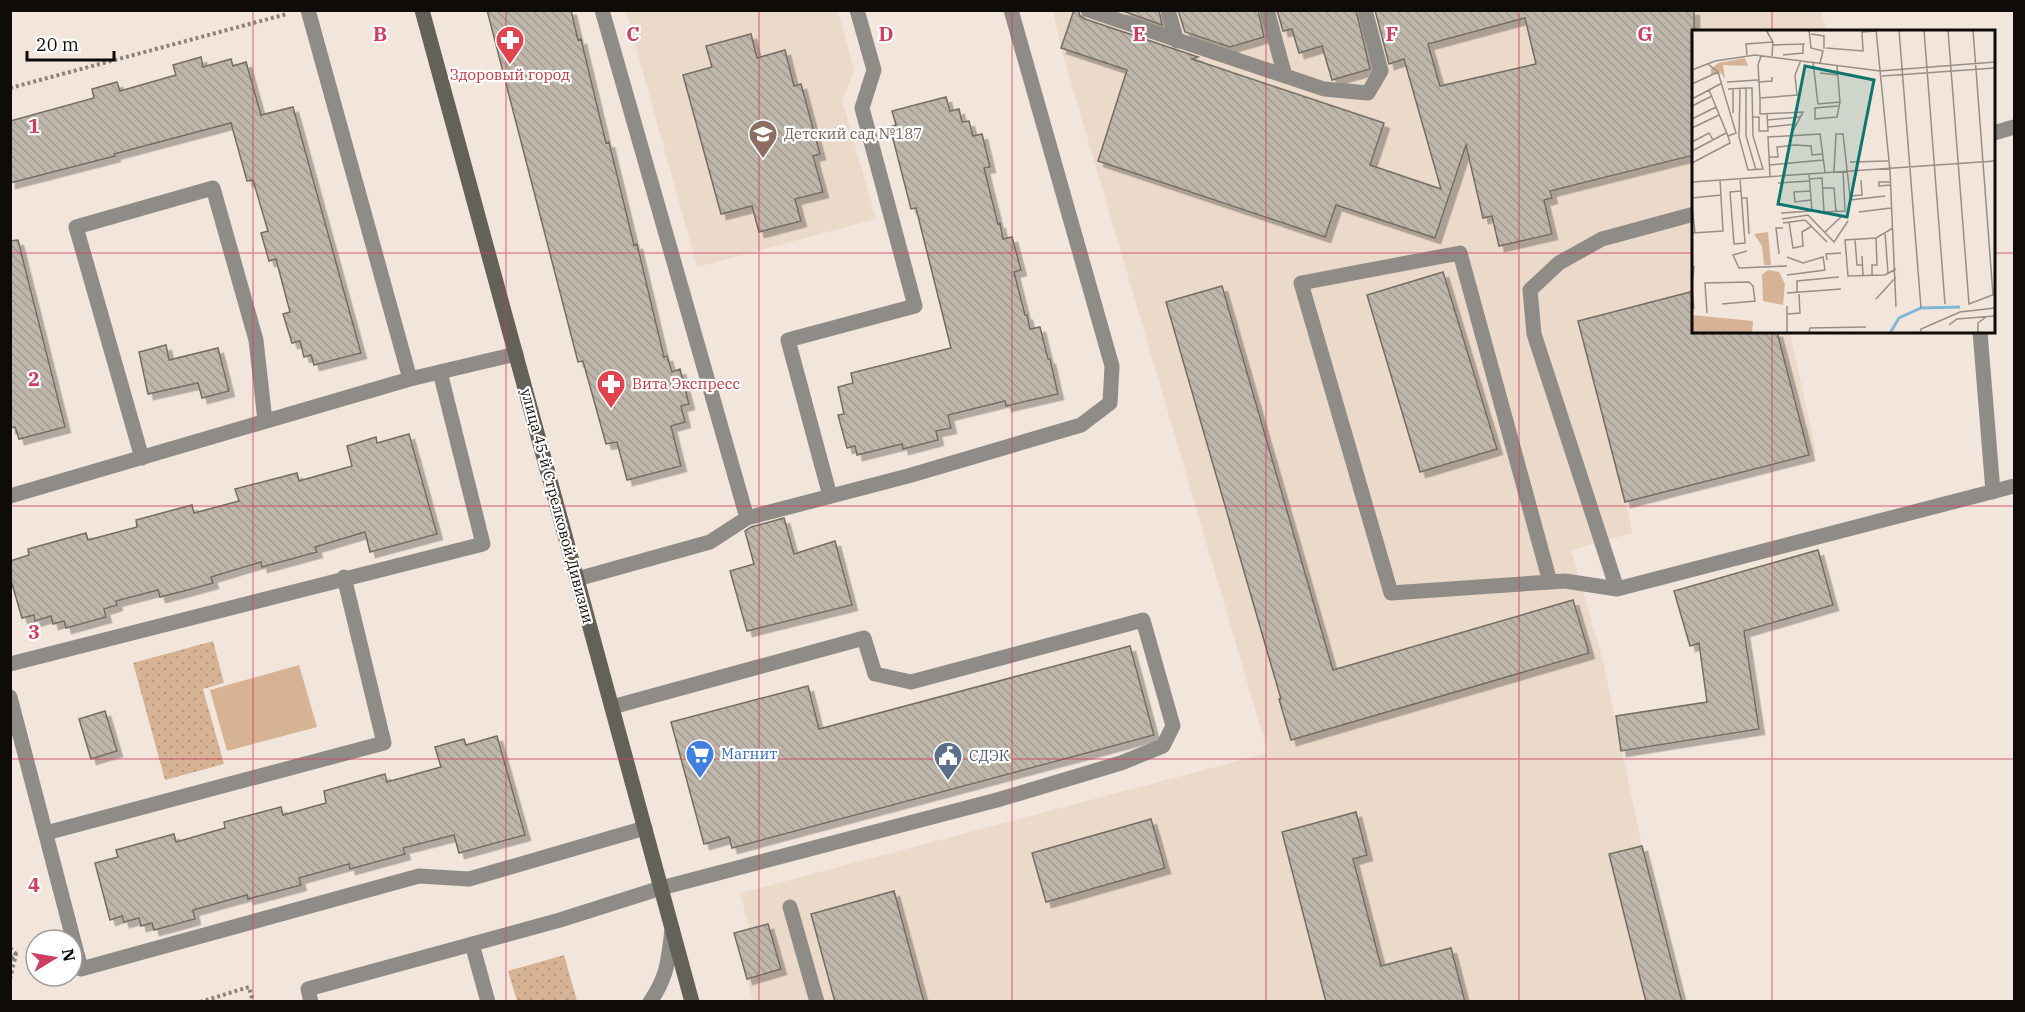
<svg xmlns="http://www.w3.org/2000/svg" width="2025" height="1012" viewBox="0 0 2025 1012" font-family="'IBM Plex Serif',serif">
	<defs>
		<pattern id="park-dots" width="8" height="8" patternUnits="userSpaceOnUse" patternTransform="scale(1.5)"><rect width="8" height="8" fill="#d7b395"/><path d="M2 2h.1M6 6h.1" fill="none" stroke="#b7997f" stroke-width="1.8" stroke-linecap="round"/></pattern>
		<pattern id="building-back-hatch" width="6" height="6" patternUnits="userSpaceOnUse" patternTransform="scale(1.5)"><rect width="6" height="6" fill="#beb6aa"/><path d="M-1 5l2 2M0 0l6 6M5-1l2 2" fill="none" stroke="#a29b91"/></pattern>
		<filter id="shadow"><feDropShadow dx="5.5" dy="5.5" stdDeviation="0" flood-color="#0004"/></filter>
	</defs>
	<rect width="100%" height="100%" fill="#f2e6dc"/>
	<!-- built -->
	<path fill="#ebd9c9" d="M626,11H838L854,70L842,100L876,219L697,267Z
		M1053,11H1821L1827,31L1694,32V332H1790L1816,453L1626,502L1632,533L1571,550L1603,661L1642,846L1609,854L1646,1001H753L734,933L749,928L740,893L1268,753L1061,48Z"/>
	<!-- park -->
	<path fill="url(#park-dots)" d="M213,641L224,683L203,689L224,764L165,780L133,663Z
		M564,955L577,1001H517L508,971Z"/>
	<!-- pitch -->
	<path fill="#d7b395" d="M299,665L317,727L227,751L210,690Z"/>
	<!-- building -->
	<path fill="url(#building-back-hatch)" stroke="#746d62" stroke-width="1.5" fill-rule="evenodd" filter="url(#shadow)" d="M487,10H571L578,40L581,39L606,143L609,142L634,245L637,244L664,357L667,356L672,372L680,369L689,404L681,406L685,422L671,426L681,466L627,480L617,442L606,444L583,361L578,362Z
		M1074,10H1078L1080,16L1085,19L1198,57L1192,59L1384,123L1370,165L1441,189L1404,59L1389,64L1375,10H1694V155L1550,191L1552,198L1544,200L1552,234L1499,246L1492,216L1483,218L1466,145L1435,238L1336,205L1325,237L1098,161L1127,70L1061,48ZM1525,18L1536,64L1440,86L1428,44Z
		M1120,10H1159L1162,25Z
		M1178,10H1258L1264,37L1230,47L1185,32Z
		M1277,10H1356L1370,69L1332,80L1322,46L1299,53L1292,29L1283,31Z
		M751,34L757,58L785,50L794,86L801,84L820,154L813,156L823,192L795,199L801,221L759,232L752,206L721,214L683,75L712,67L706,46Z
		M201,57L203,67L231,59L233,66L246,62L261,115L293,107L361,353L314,365L311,355L304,357L300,341L292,343L283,314L290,312L276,259L269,261L261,233L268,231L253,180L247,181L231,123L114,154L115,156L10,183V121L94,98L92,89L117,82L120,91L176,75L173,65Z
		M946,97L950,111L959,109L962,122L969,121L973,136L982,134L990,167L984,168L998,224L1000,223L1003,239L1012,237L1021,270L1014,272L1025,315H1027L1030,329L1040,327L1048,359H1050L1058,394L1006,406L1005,401L948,415L951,428L936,431L938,440L903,449L902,444L857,455L855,446L847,448L838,415L844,414L838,387L853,383L851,373L951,348L916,208L911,209L890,127L896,125L892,111Z
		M18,240L65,427L19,439L15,427L10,428V241Z
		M1443,272L1497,449L1420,472L1367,295Z
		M1222,286L1333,670L1573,600L1589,653L1291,740L1279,699H1281L1166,302Z
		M1694,291V332H1777L1809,455L1625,502L1578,321Z
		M166,345L169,360L218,348L229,391L202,398L198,383L148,394L139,352Z
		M409,434L437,534L370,552L365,532L315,547L317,552L262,567L261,562L211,577L213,583L188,590L160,597L158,590L116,601L117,605L104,609L106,617L66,628L64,621L53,624L51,616L35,621L34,615L22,618L10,577V561L29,555L28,549L86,533L88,540L137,527L136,520L192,505L194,513L239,501L235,489L297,473L299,481L352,466L347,446L376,437L377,443Z
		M784,518L794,554L835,541L852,605L747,631L730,571L754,564L745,531L751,527Z
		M1818,550L1833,605L1744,631L1759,729L1621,751L1616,716L1707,702L1699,643L1690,646L1674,591Z
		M1130,646L1154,735L732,848L729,837L704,844L671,722L808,686L819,729Z
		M105,711L117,751L91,759L79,719Z
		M497,736L525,835L459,853L454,835L403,848L405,854L350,869L349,864L299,878L301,885L248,899L247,895L193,910L195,919L154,930L152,923L141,926L139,918L124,922L122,916L110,920L95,863L118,857L116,850L174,834L176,842L225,828L224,822L281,807L283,815L326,803L324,791L385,774L387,782L441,767L435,747L464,739L466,745Z
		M1356,812L1367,855L1353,859L1381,966L1451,948L1465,1002H1326L1282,832Z
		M1151,819L1165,868L1046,902L1032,853Z
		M1642,846L1682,1002H1646L1609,854Z
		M894,891L924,1002H835L811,914Z
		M768,924L781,969L747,979L734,933Z"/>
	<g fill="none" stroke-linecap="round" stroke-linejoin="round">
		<!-- path -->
		<path stroke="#8a827b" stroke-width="4" stroke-dasharray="3 3" stroke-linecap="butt" d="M10,88L287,14
			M10,948L16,954L10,960
			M10,979L16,954
			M200,1002L249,987L253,1002"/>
		<!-- service -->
		<path stroke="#8f8c87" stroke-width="15" d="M308,10L410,379
			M602,10L747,518
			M1088,10L1324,89L1368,93L1381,71L1365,10
			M1168,10L1177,41
			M1267,10L1285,76
			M1994,133L2014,127
			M1980,332L1993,492
			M142,458L76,227L213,188L256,340L265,421
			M10,496L410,379L516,354
			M830,496L788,340L915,306L862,108L874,70L857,10
			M577,579L710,542L747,518L908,476L1081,425L1110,403L1112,366L1011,10
			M1550,582L1460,253L1301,283L1391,593L1550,582L1565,581L1617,589L2014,486
			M1617,589L1534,334L1530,290L1559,263L1602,239L1694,214
			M10,664L483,544L440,372
			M10,697L81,969L419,876L469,879L645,828
			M46,833L384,743L344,577
			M790,907L817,1002
			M472,944L488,1002
			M311,1002L308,989L560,920L661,888L997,800L1121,763L1163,746L1173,726L1143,620L911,682L875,674L864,638L612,707
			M650,1002C668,976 668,960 672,930"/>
		<!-- secondary -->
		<path stroke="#646159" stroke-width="15" d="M422,10L692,1002"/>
	</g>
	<!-- grid -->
	<path fill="none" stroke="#ce3e60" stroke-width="1.5" stroke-opacity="0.55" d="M253,10V1002M506,10V1002M759,10V1002M1012,10V1002M1266,10V1002M1519,10V1002M1772,10V32M10,253H1694M1994,253H2014M1772,332V1002M10,506H2014M10,759H2014"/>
	<!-- icons -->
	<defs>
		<g id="pharmacy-pin" transform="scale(1.5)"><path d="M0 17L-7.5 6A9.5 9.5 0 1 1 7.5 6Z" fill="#e0444e" stroke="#fff"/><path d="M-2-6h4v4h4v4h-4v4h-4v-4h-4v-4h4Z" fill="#fff"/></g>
		<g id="school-pin" transform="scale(1.5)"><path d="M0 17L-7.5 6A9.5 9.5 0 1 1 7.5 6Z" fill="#8d6e63" stroke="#fff"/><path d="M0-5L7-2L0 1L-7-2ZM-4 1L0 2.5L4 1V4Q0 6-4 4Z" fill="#fff"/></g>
		<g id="supermarket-pin" transform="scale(1.5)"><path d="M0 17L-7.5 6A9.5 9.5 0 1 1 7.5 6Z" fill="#3f7fe0" stroke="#fff"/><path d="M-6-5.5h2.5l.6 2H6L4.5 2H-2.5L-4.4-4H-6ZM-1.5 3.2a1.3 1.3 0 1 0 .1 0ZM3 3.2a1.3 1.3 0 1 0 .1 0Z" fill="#fff"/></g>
		<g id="civic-pin" transform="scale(1.5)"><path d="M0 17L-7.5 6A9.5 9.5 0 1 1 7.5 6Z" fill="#5c6f8a" stroke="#fff"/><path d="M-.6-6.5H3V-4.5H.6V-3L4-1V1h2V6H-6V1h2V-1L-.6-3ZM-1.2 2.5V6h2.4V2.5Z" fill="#fff"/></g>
	</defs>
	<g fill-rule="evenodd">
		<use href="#pharmacy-pin" x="510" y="40"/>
		<use href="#school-pin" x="763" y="134"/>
		<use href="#pharmacy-pin" x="611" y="384"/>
		<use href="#supermarket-pin" x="700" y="754"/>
		<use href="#civic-pin" x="948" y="756"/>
	</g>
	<g text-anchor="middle" stroke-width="4.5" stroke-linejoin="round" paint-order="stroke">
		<!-- health labels -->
		<g font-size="15" fill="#be3a42" stroke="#fff">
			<text x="510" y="80">Здоровый город</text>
			<text x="632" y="389" text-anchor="start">Вита Экспресс</text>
		</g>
		<!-- education labels -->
		<g font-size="15" fill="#785e54" stroke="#fff" text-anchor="start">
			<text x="784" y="139">Детский сад №187</text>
		</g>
		<!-- street labels -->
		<g font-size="15" fill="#0f0b08" stroke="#fff">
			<text transform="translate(557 506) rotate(75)" y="5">улица 45-й Стрелковой Дивизии</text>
		</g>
		<!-- shop labels -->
		<g font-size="15" fill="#366cbe" stroke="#fff" text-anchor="start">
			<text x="721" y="759">Магнит</text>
		</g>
		<!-- service labels -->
		<g font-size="15" fill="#4e5e75" stroke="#fff" text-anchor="start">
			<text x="969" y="761">СДЭК</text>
		</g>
	</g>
	<!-- overview -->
	<g transform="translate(1692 30)">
		<rect width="303" height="303" fill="#f2e6dc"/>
		<path d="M53,28L56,36L31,35L33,49L29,43L19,45V39L26,33ZM76,202L79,235H72L70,216L62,204ZM76,240L87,242L93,254L91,275L71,271L70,245ZM0,285L61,291L60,303H0Z" fill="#d7b395"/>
		<path fill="none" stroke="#81b9d4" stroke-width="3" d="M198,303L207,288L229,278L268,277"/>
		<path fill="none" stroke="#978e87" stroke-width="1.5" d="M27,0H47M74,0L81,12L80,26M117,0L119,18L131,21L128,33M184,0L198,141L204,277M207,0L229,278M232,0L253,274M256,0L277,274L303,264M281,0L301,265M119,4L132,6V19M81,15L113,14M134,18L171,21L170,2L184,1M55,25L54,14L81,12M91,25L111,23V14M69,26L66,35L68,68L105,65L103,45L109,30M121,32L126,74L148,72M16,34L26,42L44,103L36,106L17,60M145,36L148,72L145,87L123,89V78L146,76M0,40L23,31L63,25L188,41L303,32M128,43L146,45M190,46L303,38M35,52L66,50M66,52L80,51V47M0,54L26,42M54,58V106L64,140M36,59L54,58H60L61,106L71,139L56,140L47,107L48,59M41,59V83M68,68V84L111,82L101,101M0,69L30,53M0,76L20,66M61,87H67V101H76L75,83M0,89L24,77M75,90L108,87M76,97L105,94M0,98L27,85M0,112L17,103L21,110M0,121L34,103M77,127H86L85,117L103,115L119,116L120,125L131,124M158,132L196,131M0,133L38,113L36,106M78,135L131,130M142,142L144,104H151L158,166L170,165L169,150M78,146L76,107L128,104L133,142M48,148L53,213L42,214L38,162L49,161M117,149L130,148L132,182L120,181M0,152L303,131M198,152H187V156L198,155M86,153L117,151M130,158H142L144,182M118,161L102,162L103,172L119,170M0,168L29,165M50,168H55L57,204M158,170L193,166M0,175L3,203M132,182L153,181L151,141M167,182L199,178M89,183L120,181L117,143M90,189L116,185L142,212L156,191M97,192L101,218L111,216L110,202L120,196M91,193L113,190L135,212M201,198L184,208L153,210L156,246L193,245L204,239M133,202L149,187M193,202L196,243M0,203L31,201L28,150M163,210L165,235H170M55,221L41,225L47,238L95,236M87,224L84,198H91M170,226L171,246M95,227L111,233L131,227L133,240L95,245M135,230L134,224L149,223M180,245V235H185L184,208M0,256L2,236M0,259L2,279M105,262V251L147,247M95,263L149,259M184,269L204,247M95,276V303M15,283L13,253L57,252L61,256L63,271L30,274M95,284L108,283L107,264M257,295L265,289L303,286M117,302L118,298L174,297M110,303H183M228,303L229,299L268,282L303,278M286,303V293L294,287"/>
		<path fill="#0f766e" fill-opacity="0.15" stroke="#0f766e" stroke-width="3" d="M113,36L182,50L155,187L86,174Z"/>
		<rect width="303" height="303" fill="none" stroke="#0f0b08" stroke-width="3"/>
	</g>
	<g font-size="20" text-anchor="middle" font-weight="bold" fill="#ce3e60" stroke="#fff" stroke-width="4.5" stroke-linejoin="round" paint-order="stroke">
		<text x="380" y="41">B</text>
		<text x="633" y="41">C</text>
		<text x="886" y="41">D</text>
		<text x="1139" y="41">E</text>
		<text x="1392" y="41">F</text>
		<text x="1645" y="41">G</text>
		<text x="34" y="133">1</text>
		<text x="34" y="386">2</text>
		<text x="34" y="639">3</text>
		<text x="34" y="892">4</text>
	</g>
	<!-- border -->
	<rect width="2025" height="1012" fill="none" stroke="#0f0b08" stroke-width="24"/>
	<!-- north arrow -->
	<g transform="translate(54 958) rotate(79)"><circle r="28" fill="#ffffff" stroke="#9f9d9c" stroke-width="1.5"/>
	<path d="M0-4.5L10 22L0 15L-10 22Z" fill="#ce3e60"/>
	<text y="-9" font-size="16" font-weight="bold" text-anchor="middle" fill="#0f0b08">N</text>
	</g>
	<!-- scale -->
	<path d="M27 51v9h87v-9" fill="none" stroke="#0f0b08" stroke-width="3"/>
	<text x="36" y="51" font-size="18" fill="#0f0b08" stroke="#ffffff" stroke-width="4.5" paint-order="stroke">20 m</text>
</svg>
